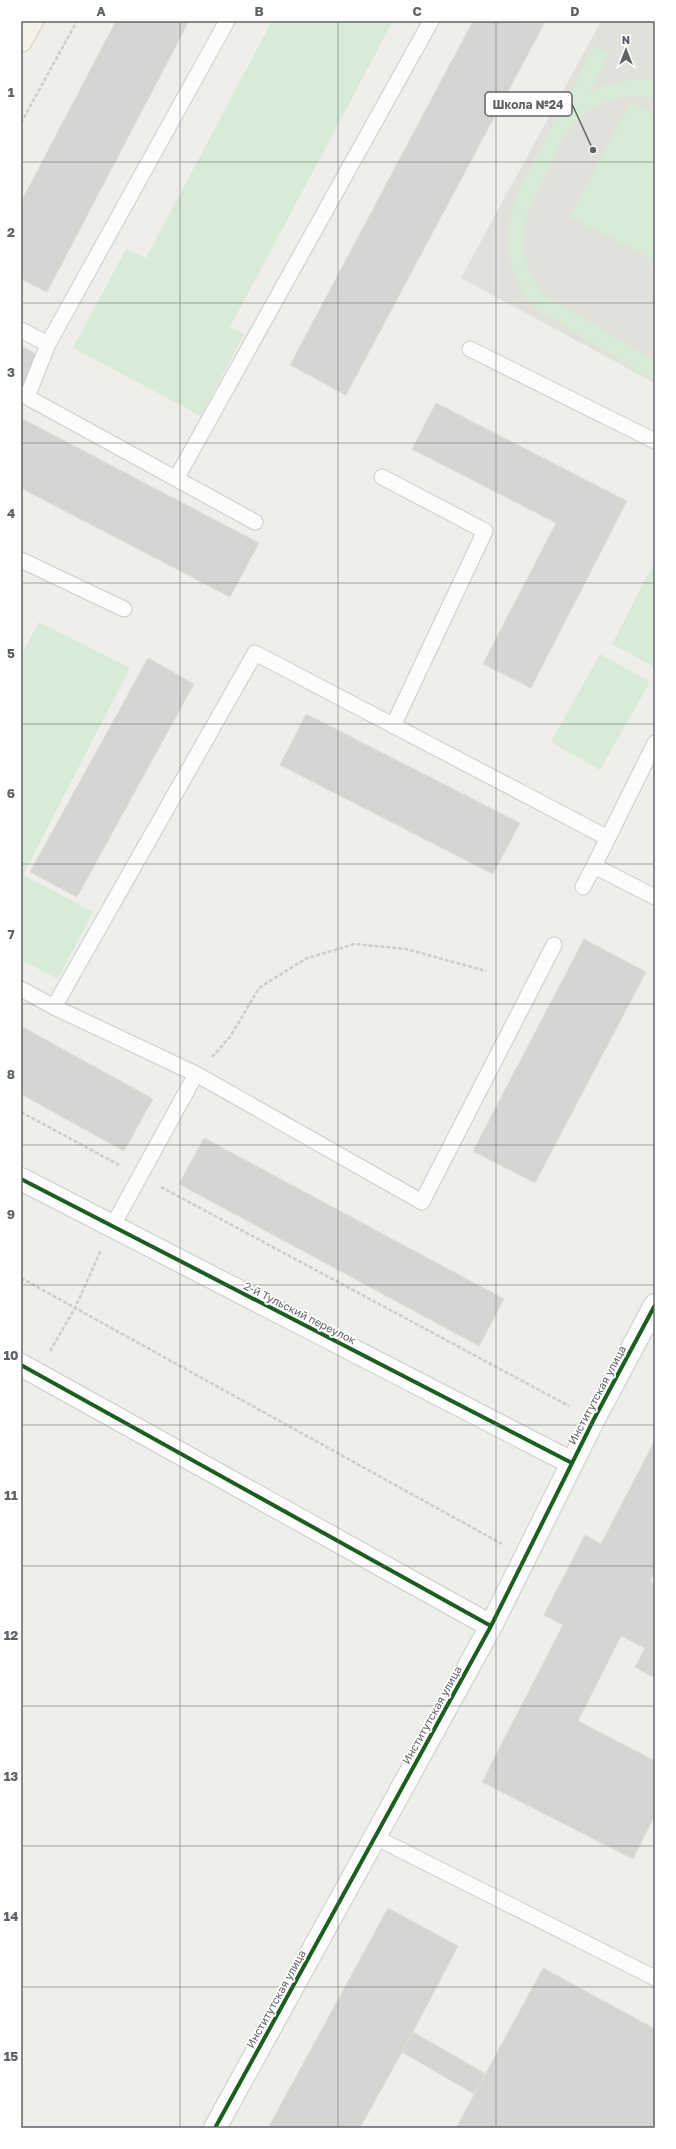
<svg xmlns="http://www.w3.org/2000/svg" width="676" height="2149" viewBox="0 0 676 2149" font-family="'Golos Text',sans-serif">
	<rect width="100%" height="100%" fill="#efeeea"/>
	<!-- education -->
	<path fill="#e2e0da" d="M601,21H655V383L461,278Z"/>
	<!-- green -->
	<path fill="#d8ebd6" d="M272,21H393L230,327L244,334L201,416L73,348L126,249L146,258Z
		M595,45L610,53L590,91C612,83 632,76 655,81V98C624,92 590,102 570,128C561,139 555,155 549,168C525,214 509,246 543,293L655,361V379L642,374L531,305C504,265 501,234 519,189Z
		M630,102L655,115V260L570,217Z
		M653,565L655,566V667L612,644Z
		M39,622L130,668L23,875L93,912L58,979L21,960V655Z
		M600,654L650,682L600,770L551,742Z"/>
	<!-- building -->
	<path fill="#d6d5d3" stroke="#deddd9" d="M116,21H189L47,292L21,279V202Z
		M473,21L545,22L346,395L290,365Z
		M21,346L47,360L21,408Z
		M436,403L627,501L531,688L483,664L556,523L412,449Z
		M21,418L259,543L230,597L21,488Z
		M148,658L194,684L77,897L30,872Z
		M306,714L520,823L493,874L280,765Z
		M584,939L646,972L535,1183L473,1151Z
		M21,1026L153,1099L124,1151L21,1094Z
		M204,1138L504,1299L479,1346L179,1184Z
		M655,1440V1572L650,1581L655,1584V1678L635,1667L645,1648L621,1636L578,1721L655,1761V1815L633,1859L482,1782L563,1625L544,1615L585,1535L601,1544Z
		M388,1908L458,1946L413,2032L360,2128H268Z
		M543,1968L655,2029V2128H456Z
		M413,2032L486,2074L474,2094L402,2052Z"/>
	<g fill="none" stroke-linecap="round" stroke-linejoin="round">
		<!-- service casing -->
		<g stroke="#cbcccc" stroke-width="17">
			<path id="service" d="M21,330L48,344L227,21
				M48,344L27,397L255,522
				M470,349L655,441
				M382,477L485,531L393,726
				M176,479L431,21
				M21,560L124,609
				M655,743L594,866L655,897
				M583,887L594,866
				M21,989L54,1007L196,1074L422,1202L554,945
				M54,1007L255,653L608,838
				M112,1227L196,1074
				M375,1837L655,1978"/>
		</g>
		<!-- minor casing -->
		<g stroke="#cbcccc" stroke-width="24">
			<path id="minor" d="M21,1179L572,1463
				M21,1365L491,1626
				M215,2128L491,1626L594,1419L655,1305"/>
		</g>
		<!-- primary casing -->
		<g stroke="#d7ceb8" stroke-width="24">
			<path id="primary" d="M21,41L32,21"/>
		</g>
		<!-- path -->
		<path stroke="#cacfcc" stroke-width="2.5" stroke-dasharray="4 2" stroke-linecap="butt" d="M21,123L77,21
			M212,1057L230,1037L259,988L305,959L354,944L406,949L486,971
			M21,1112L119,1165
			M161,1187L569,1406
			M21,1278L502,1544
			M50,1351L75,1308L101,1250"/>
		<!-- service -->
		<use href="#service" stroke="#fdfcfc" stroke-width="15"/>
		<!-- minor -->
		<use href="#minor" stroke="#fdfcfc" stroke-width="22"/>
		<!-- primary -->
		<use href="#primary" stroke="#f4f2e9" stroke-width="22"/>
		<!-- cycleway casing -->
		<g stroke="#fff" stroke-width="6">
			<path id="cycleway" d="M21,1179L572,1463
				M21,1365L491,1626
				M215,2128L491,1626L594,1419L655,1305"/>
		</g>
		<!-- cycleway -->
		<use href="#cycleway" stroke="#1b5e20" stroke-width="4"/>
	</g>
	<!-- grid -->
	<path fill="none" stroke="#5f6368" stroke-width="1" stroke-opacity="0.55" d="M180,21V2128M338,21V2128M496,21V2128M21,162H655M21,303H655M21,443H655M21,583H655M21,724H655M21,864H655M21,1004H655M21,1145H655M21,1285H655M21,1425H655M21,1566H655M21,1706H655M21,1846H655M21,1987H655"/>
	<g text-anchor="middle" stroke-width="3.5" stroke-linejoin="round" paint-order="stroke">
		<!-- street labels -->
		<g font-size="11" fill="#5f6368" stroke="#fff">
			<text transform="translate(300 1313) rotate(27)" y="4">2-й Тульский переулок</text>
			<text transform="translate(597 1395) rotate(-62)" y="4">Институтская улица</text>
			<text transform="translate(432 1715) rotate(-61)" y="4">Институтская улица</text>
			<text transform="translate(276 1999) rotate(-61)" y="4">Институтская улица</text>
		</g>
	</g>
	<!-- callouts -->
	<path fill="none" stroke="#5f6368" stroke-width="1.5" d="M593 150L572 104"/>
	<circle fill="#5f6368" stroke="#fff" stroke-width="1.5" cx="593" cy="150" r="4"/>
	<rect fill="#fff" stroke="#5f6368" stroke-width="1.5" x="485" y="92" width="87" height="24" rx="4"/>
	<g font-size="12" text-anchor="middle" font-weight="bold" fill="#5f6368">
		<text x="528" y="109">Школа №24</text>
	</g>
	<!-- border -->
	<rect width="676" height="2149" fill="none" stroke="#ffffff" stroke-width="44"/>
	<!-- north arrow -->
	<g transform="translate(626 50)" stroke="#ffffff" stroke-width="3" paint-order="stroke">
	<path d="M0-3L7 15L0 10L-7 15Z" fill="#5f6368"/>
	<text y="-6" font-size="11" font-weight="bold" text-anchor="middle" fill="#5f6368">N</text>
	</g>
	<rect x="22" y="22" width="632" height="2105" fill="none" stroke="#5f6368" stroke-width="1.5"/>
	<g font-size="13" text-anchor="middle" font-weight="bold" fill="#5f6368">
		<text x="101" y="16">A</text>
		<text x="259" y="16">B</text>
		<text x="417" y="16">C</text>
		<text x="575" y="16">D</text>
		<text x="11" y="97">1</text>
		<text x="11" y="237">2</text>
		<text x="11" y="377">3</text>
		<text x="11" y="518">4</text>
		<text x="11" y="658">5</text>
		<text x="11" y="798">6</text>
		<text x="11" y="939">7</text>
		<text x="11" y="1079">8</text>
		<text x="11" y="1219">9</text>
		<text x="11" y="1360">10</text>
		<text x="11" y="1500">11</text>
		<text x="11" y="1640">12</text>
		<text x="11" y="1781">13</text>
		<text x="11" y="1921">14</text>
		<text x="11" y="2061">15</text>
	</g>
</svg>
